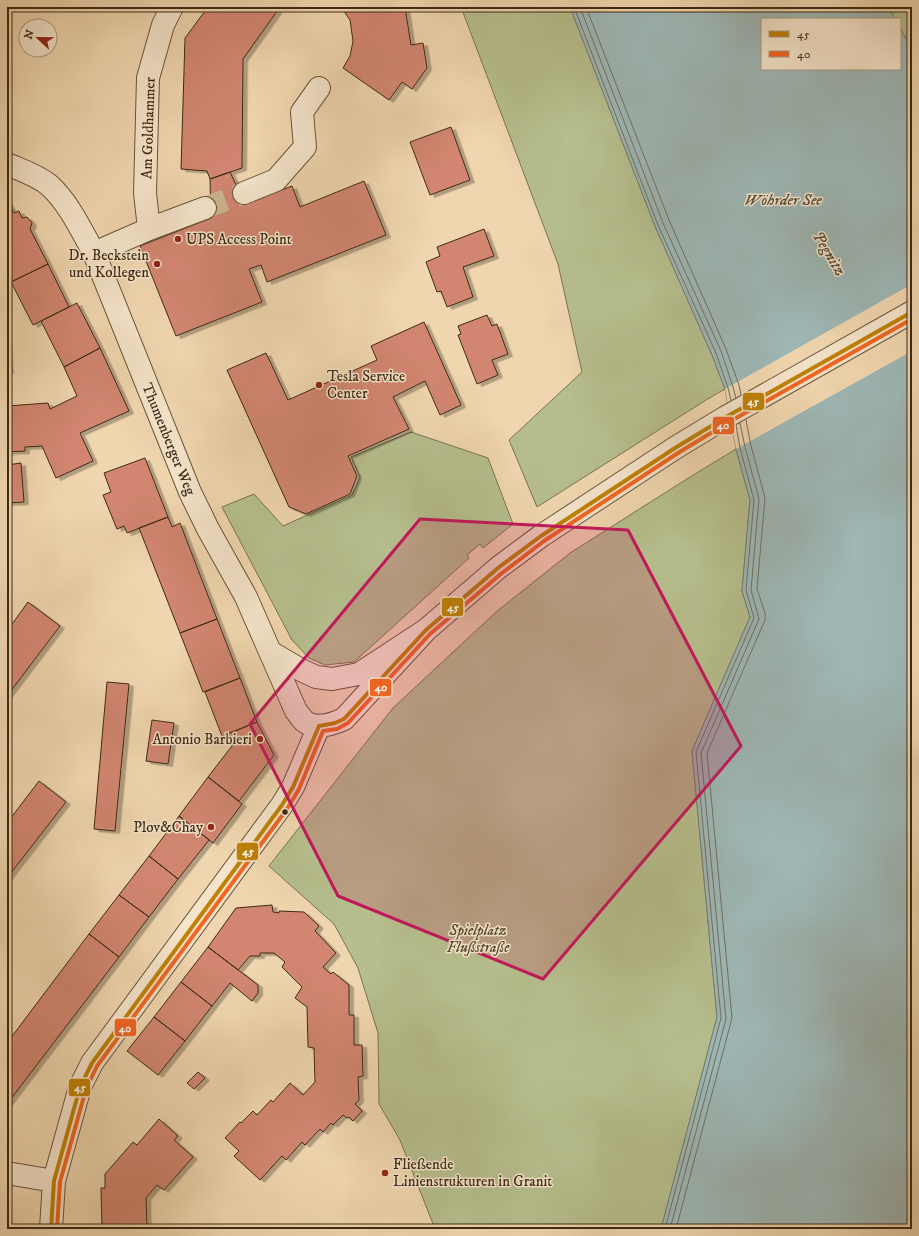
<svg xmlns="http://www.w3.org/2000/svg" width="919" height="1236" viewBox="0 0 919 1236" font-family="'IM FELL DW Pica',serif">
	<defs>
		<filter id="shadow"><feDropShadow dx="4.5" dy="2.5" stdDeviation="0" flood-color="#0004"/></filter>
	</defs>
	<rect width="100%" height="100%" fill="#f0d6af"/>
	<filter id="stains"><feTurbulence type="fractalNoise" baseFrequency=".005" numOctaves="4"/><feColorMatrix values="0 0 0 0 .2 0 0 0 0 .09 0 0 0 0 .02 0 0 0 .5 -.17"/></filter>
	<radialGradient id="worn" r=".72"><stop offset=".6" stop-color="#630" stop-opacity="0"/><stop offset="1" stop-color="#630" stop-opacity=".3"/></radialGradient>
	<!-- green -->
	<path fill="#b6be8d" stroke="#7a7450" d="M461,7H570L655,226L712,355L725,389L706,400L537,507L509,440L582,372L558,264Z
		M888,7H912V50L900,28V19H895Z
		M411,432L488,458L513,524L483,548L480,544L467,555L469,558L354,662L325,665L309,658L292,640L222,507L254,494L283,526L352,495L360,477L351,457Z
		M736,449L750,500L742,591L750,617L692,751L717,1017L661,1229H435L400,1140L379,1104L378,1033L358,968L334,924L269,866L393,708L496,612L570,553L690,477Z"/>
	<!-- water -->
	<path fill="#9eb7b5" stroke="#777f75" d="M570,7H888L895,19H762V69H900V28L912,50V1229H661L717,1017L692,751L750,617L742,591L750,500L736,449L725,389L712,355L655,226Z"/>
	<!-- pier -->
	<path fill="#f0d6af" d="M912,284V351L736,449L725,389Z"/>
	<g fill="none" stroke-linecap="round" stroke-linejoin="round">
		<!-- shore -->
		<path stroke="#6e7064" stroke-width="1" d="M574,7L658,225L716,353L728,388L731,400
			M580,7L663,223L721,351L733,387L736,398
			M586,7L669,220L726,349L739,385L741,395
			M665,1229L721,1018L696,752L754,618L746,590L754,500L740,448L736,425
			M670,1229L726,1019L701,753L759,619L751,590L759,499L745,447L740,423
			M676,1229L732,1018L707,753L765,620V613L757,589L765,498L751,446L746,420"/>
	</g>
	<!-- building -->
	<path fill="#d28671" stroke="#3d2a14" filter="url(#shadow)" d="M208,7H280L243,59L242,168L210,179L207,171L181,169L185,38Z
		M341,7H405L411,45L423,43L427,68L412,89L402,82L389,100L343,68L350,56L353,41L350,20Z
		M451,127L470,180L430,195L410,142Z
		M230,172L245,204L292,186L300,207L364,181L386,235L267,282L261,265L249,269L262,302L176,336L140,246L211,218L210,179Z
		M7,201L14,213L19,211L22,218L27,217L32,223L30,229L48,264L11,282L7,274Z
		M484,229L494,256L463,267L473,297L447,307L441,291L437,292L426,262L440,256L437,247Z
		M48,264L69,307L33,325L11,282Z
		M77,303L100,348L64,367L41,321Z
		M487,315L492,326L497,324L508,354L492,360L498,375L477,384L458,335L461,334L458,326Z
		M424,322L461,405L440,415L425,381L393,397L409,429L348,456L357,476L350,494L306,514L289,507L227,370L266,353L288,400L377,360L371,346Z
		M7,345L9,371H7Z
		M100,348L129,411L80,433L93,461L56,478L42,446L25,447V451L7,452V406L48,403L50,409L77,396L64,367Z
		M145,458L168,517L127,533L124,526L117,529L103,495L111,492L104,473Z
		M21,463L24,502L7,503V465Z
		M168,517L172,527L180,523L217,619L180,633L139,528Z
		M28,602L60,626L7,696V631Z
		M217,619L240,678L203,692L180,633Z
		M240,678L257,722L222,736L205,692Z
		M107,682L129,684L115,831L94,829Z
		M152,720L174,723L168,764L146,761Z
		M257,722L274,755L239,801L208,777L235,742L228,734Z
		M208,777L242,804L213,843L179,816Z
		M39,781L66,802L7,878V823Z
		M179,816L209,840L178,879L149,856Z
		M149,856L178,879L149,917L119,895Z
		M119,895L149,917L119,957L89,934Z
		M272,905L273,912L279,913V911L304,912L319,926L315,931L336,953L323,967L331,974L333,972L349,985V1015H354V1045H362L363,1076L358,1077L359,1100L355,1104L362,1111L353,1121L349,1117L347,1118L343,1115L333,1125L331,1123L323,1132L320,1129L305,1145L302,1142L286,1160L282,1156L260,1180L234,1156L239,1151L225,1138L240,1122L241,1123L253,1111L257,1115L271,1100L273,1102L290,1083L303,1095L315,1082L314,1048L308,1047L307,1007L295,998L302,987L282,967L285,962L274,953H260V956H250L238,970L208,947L236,908Z
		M89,934L119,957L7,1104V1043Z
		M208,947L258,985V993L252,1001L230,983L212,1006L181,982Z
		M181,982L212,1006L185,1041L154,1017Z
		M154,1017L185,1041L158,1075L127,1051Z
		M198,1072L205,1078L194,1089L187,1083Z
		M159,1119L178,1136L174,1140L193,1157L164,1190L157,1185L146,1198L147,1229H102L101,1188H105V1174L133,1142L137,1145Z"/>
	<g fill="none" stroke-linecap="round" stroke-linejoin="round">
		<!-- minor-tunnel -->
		<path stroke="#ccb490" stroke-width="22" stroke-dasharray="22 11" stroke-linecap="butt" d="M205,208L244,193"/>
		<!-- minor casing -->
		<g stroke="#6a553b" stroke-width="24">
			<path id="minor" d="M7,164C21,170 37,175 49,185C69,203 81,230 94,253L190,492L208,529L246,597L296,711C299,714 301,718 304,721C315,730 333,724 344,719L426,630
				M244,193L276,180L305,147L302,112L319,88
				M149,229L205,208
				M94,253L149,229L145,193L148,78L163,25L172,7
				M272,653L301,670L316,677L332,679L359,674L426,630L498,568L541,536L675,448L726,417L912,312
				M7,1173L54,1181
				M51,1229L54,1181L80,1087L92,1063L282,805L293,787L319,726"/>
		</g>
		<!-- minor -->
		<use href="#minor" stroke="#f5e4cb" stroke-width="22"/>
		<!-- bus-1 casing -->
		<g stroke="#f5e4cb" stroke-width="7">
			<path id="bus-1" d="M319,726L335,723L344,719L426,630L498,568L541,536L675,448L726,417L912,312
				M51,1229L54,1181L80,1087L92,1063L282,805L293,787L319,726"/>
		</g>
		<!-- bus-2 casing -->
		<g stroke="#f5e4cb" stroke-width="7">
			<path id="bus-2" d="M57,1229L60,1182L86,1089L97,1066L287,809L299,789L323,731L337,729L348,723L430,634L502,573L544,541L678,453L729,422L912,319"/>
		</g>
		<!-- bus-1 -->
		<use href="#bus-1" stroke="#bf8106" stroke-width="4"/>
		<!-- bus-2 -->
		<use href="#bus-2" stroke="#f26522" stroke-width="4"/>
	</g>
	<!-- marked area -->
	<path fill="#c2185b" fill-opacity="0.2" stroke="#c2185b" stroke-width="3" stroke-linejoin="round" d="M420,519L628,530L741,746L543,979L338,896L250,724Z"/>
	<!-- markers -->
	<g fill="#8f2418" stroke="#f5e4cb" stroke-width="1.5">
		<circle cx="178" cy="239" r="4"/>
		<circle cx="157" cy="264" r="4"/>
		<circle cx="319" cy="385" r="4"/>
		<circle cx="260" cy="739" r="4"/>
		<circle cx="211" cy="827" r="4"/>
		<circle cx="385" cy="1173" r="4"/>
	</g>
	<circle fill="#3d2a14" stroke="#f5e4cb" stroke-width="1.5" cx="285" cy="812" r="3.5"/>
	<g text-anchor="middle" stroke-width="3" stroke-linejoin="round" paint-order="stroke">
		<!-- street labels -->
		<g font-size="15" fill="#3d2a14" stroke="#f5e4cb">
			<text transform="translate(148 128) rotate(-88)" y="5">Am Goldhammer</text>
			<text transform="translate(169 439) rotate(68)" y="5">Thumenberger Weg</text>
		</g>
		<!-- poi labels -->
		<g font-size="15" fill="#3d2a14" stroke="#f5e4cb" text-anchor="start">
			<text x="186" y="244">UPS Access Point</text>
			<text x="149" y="260" text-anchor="end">Dr. Beckstein<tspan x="149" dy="17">und Kollegen</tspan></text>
			<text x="327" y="381">Tesla Service<tspan x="327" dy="17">Center</tspan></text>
			<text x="252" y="744" text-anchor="end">Antonio Barbieri</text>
			<text x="203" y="832" text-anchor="end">Plov&amp;Chay</text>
			<text x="393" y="1169">Fließende<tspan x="393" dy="17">Linienstrukturen in Granit</tspan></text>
		</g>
		<!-- park labels -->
		<g font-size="15" font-style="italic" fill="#55482c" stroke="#f5e4cb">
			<text x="478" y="935">Spielplatz<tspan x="478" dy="17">Flußstraße</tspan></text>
		</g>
		<!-- water labels -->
		<g font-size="16" font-style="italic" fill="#554d3c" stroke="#f5e4cb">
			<text x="783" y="205">Wöhrder See</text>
			<text transform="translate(830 253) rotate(59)" y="6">Pegnitz</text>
		</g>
	</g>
	<g stroke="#f5e4cb" stroke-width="1.5">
		<rect x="742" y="392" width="23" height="19" rx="4" fill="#bf8106"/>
		<rect x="712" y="416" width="23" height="19" rx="4" fill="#f26522"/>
		<rect x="441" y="597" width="23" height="20" rx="4" fill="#bf8106"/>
		<rect x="369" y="678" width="23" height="19" rx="4" fill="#f26522"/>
		<rect x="236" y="842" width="23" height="19" rx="4" fill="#bf8106"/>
		<rect x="114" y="1018" width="23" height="19" rx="4" fill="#f26522"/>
		<rect x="68" y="1078" width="23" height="19" rx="4" fill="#bf8106"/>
	</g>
	<g font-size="11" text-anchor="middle" font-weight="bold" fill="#fff">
		<text x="753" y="405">45</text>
		<text x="723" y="429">40</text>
		<text x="453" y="611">45</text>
		<text x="381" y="691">40</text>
		<text x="248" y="855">45</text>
		<text x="125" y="1032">40</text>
		<text x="80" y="1091">45</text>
	</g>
	<!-- margin -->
	<rect width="919" height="1236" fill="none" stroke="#f0d6af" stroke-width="24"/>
	<rect x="8" y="8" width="903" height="1220" fill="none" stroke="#3d2a14" stroke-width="2"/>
	<rect x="12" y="12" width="895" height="1212" fill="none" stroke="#3d2a14"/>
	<!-- legend -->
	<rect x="761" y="18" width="140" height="52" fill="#f5e4cb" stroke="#ab9a82"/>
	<rect x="769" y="31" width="20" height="6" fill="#bf8106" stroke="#ab9a82"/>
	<text x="797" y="38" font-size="12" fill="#3d2a14">45</text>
	<rect x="769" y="51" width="20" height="6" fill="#f26522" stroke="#ab9a82"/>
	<text x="797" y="58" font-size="12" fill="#3d2a14">40</text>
	<!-- north arrow -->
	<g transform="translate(38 38) rotate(292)"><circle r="19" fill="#f5e4cb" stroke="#ab9a82"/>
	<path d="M0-3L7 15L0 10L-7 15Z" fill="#8f2418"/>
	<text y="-6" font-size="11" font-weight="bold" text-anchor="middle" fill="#3d2a14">N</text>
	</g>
	<rect width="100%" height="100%" filter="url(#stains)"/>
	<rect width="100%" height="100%" fill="url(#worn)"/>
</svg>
